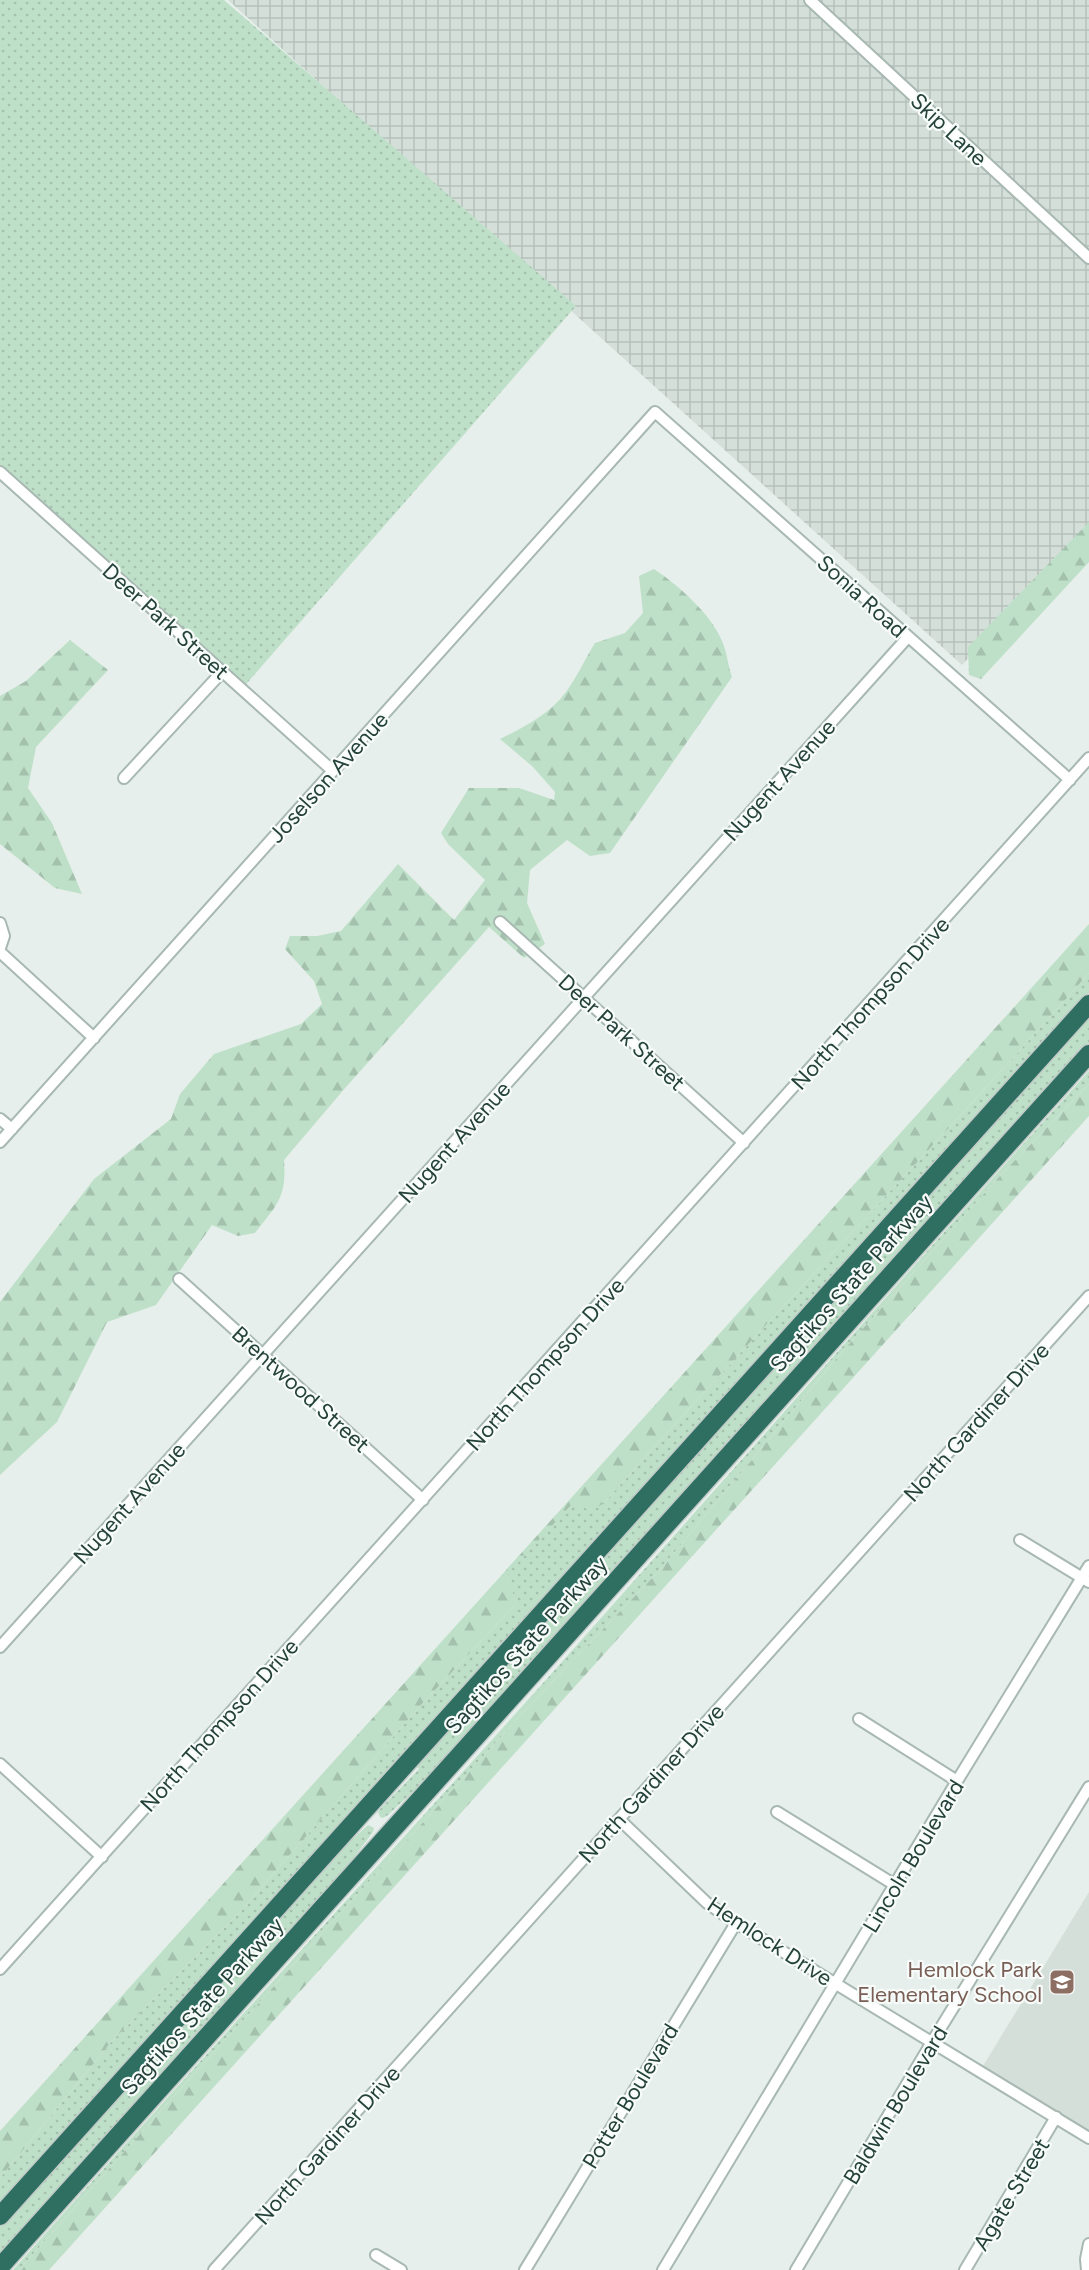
<svg xmlns="http://www.w3.org/2000/svg" width="1089" height="2270" viewBox="0 0 1089 2270" font-family="Figtree,sans-serif">
	<defs>
		<pattern id="industrial-grid" width="8" height="8" patternUnits="userSpaceOnUse" patternTransform="scale(1.5)"><rect width="8" height="8" fill="#d4dfda"/><path d="M0 4h8M4 0v8" fill="none" stroke="#b6c1bc"/></pattern>
		<pattern id="grass-dots" width="8" height="8" patternUnits="userSpaceOnUse" patternTransform="scale(1.5)"><rect width="8" height="8" fill="#bfe0c8"/><path d="M2 2h.1M6 6h.1" fill="none" stroke="#a4c1ad" stroke-width="1.8" stroke-linecap="round"/></pattern>
		<pattern id="forest-firs" width="22" height="20" patternUnits="userSpaceOnUse" patternTransform="scale(1.5)"><rect width="22" height="20" fill="#bfe0c8"/><path d="M5 1l3.5 6h-7zM16 11l3.5 6h-7z" fill="#a4c1ad"/></pattern>
	</defs>
	<rect width="100%" height="100%" fill="#e6efeb"/>
	<!-- built -->
	<path fill="#d4dfda" d="M1089,1892V2138L980,2071Z"/>
	<!-- industrial -->
	<path fill="url(#industrial-grid)" d="M228,0H1089V528L962,665Z"/>
	<!-- grass -->
	<path fill="url(#grass-dots)" d="M0,0H224L576,306L241,690L0,480Z
		M1089,973V992L395,1761L0,2206V2178L112,2041L238,1914L420,1706L516,1604L506,1570L567,1503H604C763,1324 931,1152 1089,973Z
		M1089,1013V1043L444,1763L388,1815L383,1818L380,1817L378,1812L381,1808L419,1769L416,1766L421,1760Z
		M1089,1071V1084L998,1178L841,1353L658,1572L527,1708L155,2117L19,2270H13C194,2066 379,1866 561,1663C737,1465 912,1267 1089,1071Z
		M368,1825L374,1828L373,1832L336,1881L0,2256V2227L316,1872Z"/>
	<!-- forest -->
	<path fill="url(#forest-firs)" d="M1089,522V562L981,679L969,675L968,647Z
		M654,569C678,585 711,614 722,641C727,652 728,666 732,677L610,853L590,856L567,840L530,870L527,903L545,944L524,958L489,927L346,1087L284,1160C287,1197 277,1205 255,1233L238,1236L212,1225L156,1305L107,1322L57,1422L0,1475V1302L94,1179L171,1119L180,1094L214,1054L301,1024L322,1004L314,981L285,949L290,936H317L341,931L398,864L454,920L485,880L448,844L441,833L469,788H519L554,800L555,792L533,767L500,739C524,727 549,715 566,692C577,677 585,659 595,643L625,633L643,613L639,576Z
		M70,640L108,670L36,747L28,788L52,823L82,894L55,888L0,844V696L26,681Z
		M1089,924V973C931,1152 763,1324 604,1503L593,1510L571,1505L511,1570L508,1574L516,1604L420,1706L238,1914L112,2041L0,2178V2131Z
		M1089,1084V1116L49,2270H19L155,2117L527,1708L658,1572L841,1353L998,1178Z"/>
	<g fill="none" stroke-linecap="round" stroke-linejoin="round">
		<!-- minor casing -->
		<g stroke="#a8b8b2" stroke-width="14">
			<path id="minor" d="M810,0L1089,258
				M0,472L333,771
				M124,778L222,672
				M500,922L744,1143
				M0,923L4,936L0,948
				M0,952L94,1038
				M0,1119L12,1129
				M0,1142L655,412L1070,780
				M179,1279L423,1500
				M1020,1540L1089,1582
				M0,1647L908,637
				M859,1719L957,1781
				M0,1764L102,1857
				M777,1812L895,1885
				M619,1819L707,1903L736,1923L1089,2138
				M0,1969L1089,758
				M376,2255L401,2270
				M214,2270L1089,1296
				M525,2270L736,1923
				M663,2270L957,1781L1089,1566
				M796,2270L932,2042L1089,1787
				M965,2270L1056,2117
				M1087,2270L1086,2259L1089,2244"/>
		</g>
		<!-- motorway casing -->
		<g stroke="#c2cac8" stroke-width="21">
			<path id="motorway" d="M0,2216L1089,1004
				M0,2267L1089,1054"/>
		</g>
		<!-- minor -->
		<use href="#minor" stroke="#fff" stroke-width="10"/>
		<!-- motorway -->
		<use href="#motorway" stroke="#2f6f62" stroke-width="18"/>
	</g>
	<!-- icons -->
	<defs>
		<g id="school-square" transform="scale(1.35)"><rect x="-9" y="-9" width="18" height="18" rx="4" fill="#8d6e63" stroke="#f7fbf9"/><path d="M0-5L7-2L0 1L-7-2ZM-4 1L0 2.5L4 1V4Q0 6-4 4Z" fill="#fff"/></g>
	</defs>
	<g fill-rule="evenodd">
		<use href="#school-square" x="1062" y="1982"/>
	</g>
	<g text-anchor="middle" stroke-width="4.5" stroke-linejoin="round" paint-order="stroke">
		<!-- street labels -->
		<g font-size="22" fill="#24423a" stroke="#f7fbf9">
			<text transform="translate(949 129) rotate(43)" y="8">Skip Lane</text>
			<text transform="translate(862 596) rotate(42)" y="8">Sonia Road</text>
			<text transform="translate(166 621) rotate(42)" y="8">Deer Park Street</text>
			<text transform="translate(328 777) rotate(-48)" y="8">Joselson Avenue</text>
			<text transform="translate(779 780) rotate(-48)" y="8">Nugent Avenue</text>
			<text transform="translate(870 1003) rotate(-48)" y="8">North Thompson Drive</text>
			<text transform="translate(622 1032) rotate(42)" y="8">Deer Park Street</text>
			<text transform="translate(454 1142) rotate(-48)" y="8">Nugent Avenue</text>
			<text transform="translate(851 1283) rotate(-48)" y="8">Sagtikos State Parkway</text>
			<text transform="translate(545 1364) rotate(-48)" y="8">North Thompson Drive</text>
			<text transform="translate(301 1389) rotate(42)" y="8">Brentwood Street</text>
			<text transform="translate(976 1422) rotate(-48)" y="8">North Gardiner Drive</text>
			<text transform="translate(129 1503) rotate(-48)" y="8">Nugent Avenue</text>
			<text transform="translate(526 1645) rotate(-48)" y="8">Sagtikos State Parkway</text>
			<text transform="translate(219 1725) rotate(-48)" y="8">North Thompson Drive</text>
			<text transform="translate(651 1783) rotate(-48)" y="8">North Gardiner Drive</text>
			<text transform="translate(913 1856) rotate(-59)" y="8">Lincoln Boulevard</text>
			<text transform="translate(770 1941) rotate(33)" y="8">Hemlock Drive</text>
			<text transform="translate(202 2006) rotate(-48)" y="8">Sagtikos State Parkway</text>
			<text transform="translate(630 2096) rotate(-59)" y="8">Potter Boulevard</text>
			<text transform="translate(895 2105) rotate(-59)" y="8">Baldwin Boulevard</text>
			<text transform="translate(327 2145) rotate(-48)" y="8">North Gardiner Drive</text>
			<text transform="translate(1011 2194) rotate(-59)" y="8">Agate Street</text>
		</g>
		<!-- education labels -->
		<g font-size="22" fill="#785e54" stroke="#f7fbf9" text-anchor="end">
			<text x="1042" y="1977">Hemlock Park<tspan x="1042" dy="25">Elementary School</tspan></text>
		</g>
	</g>
</svg>
